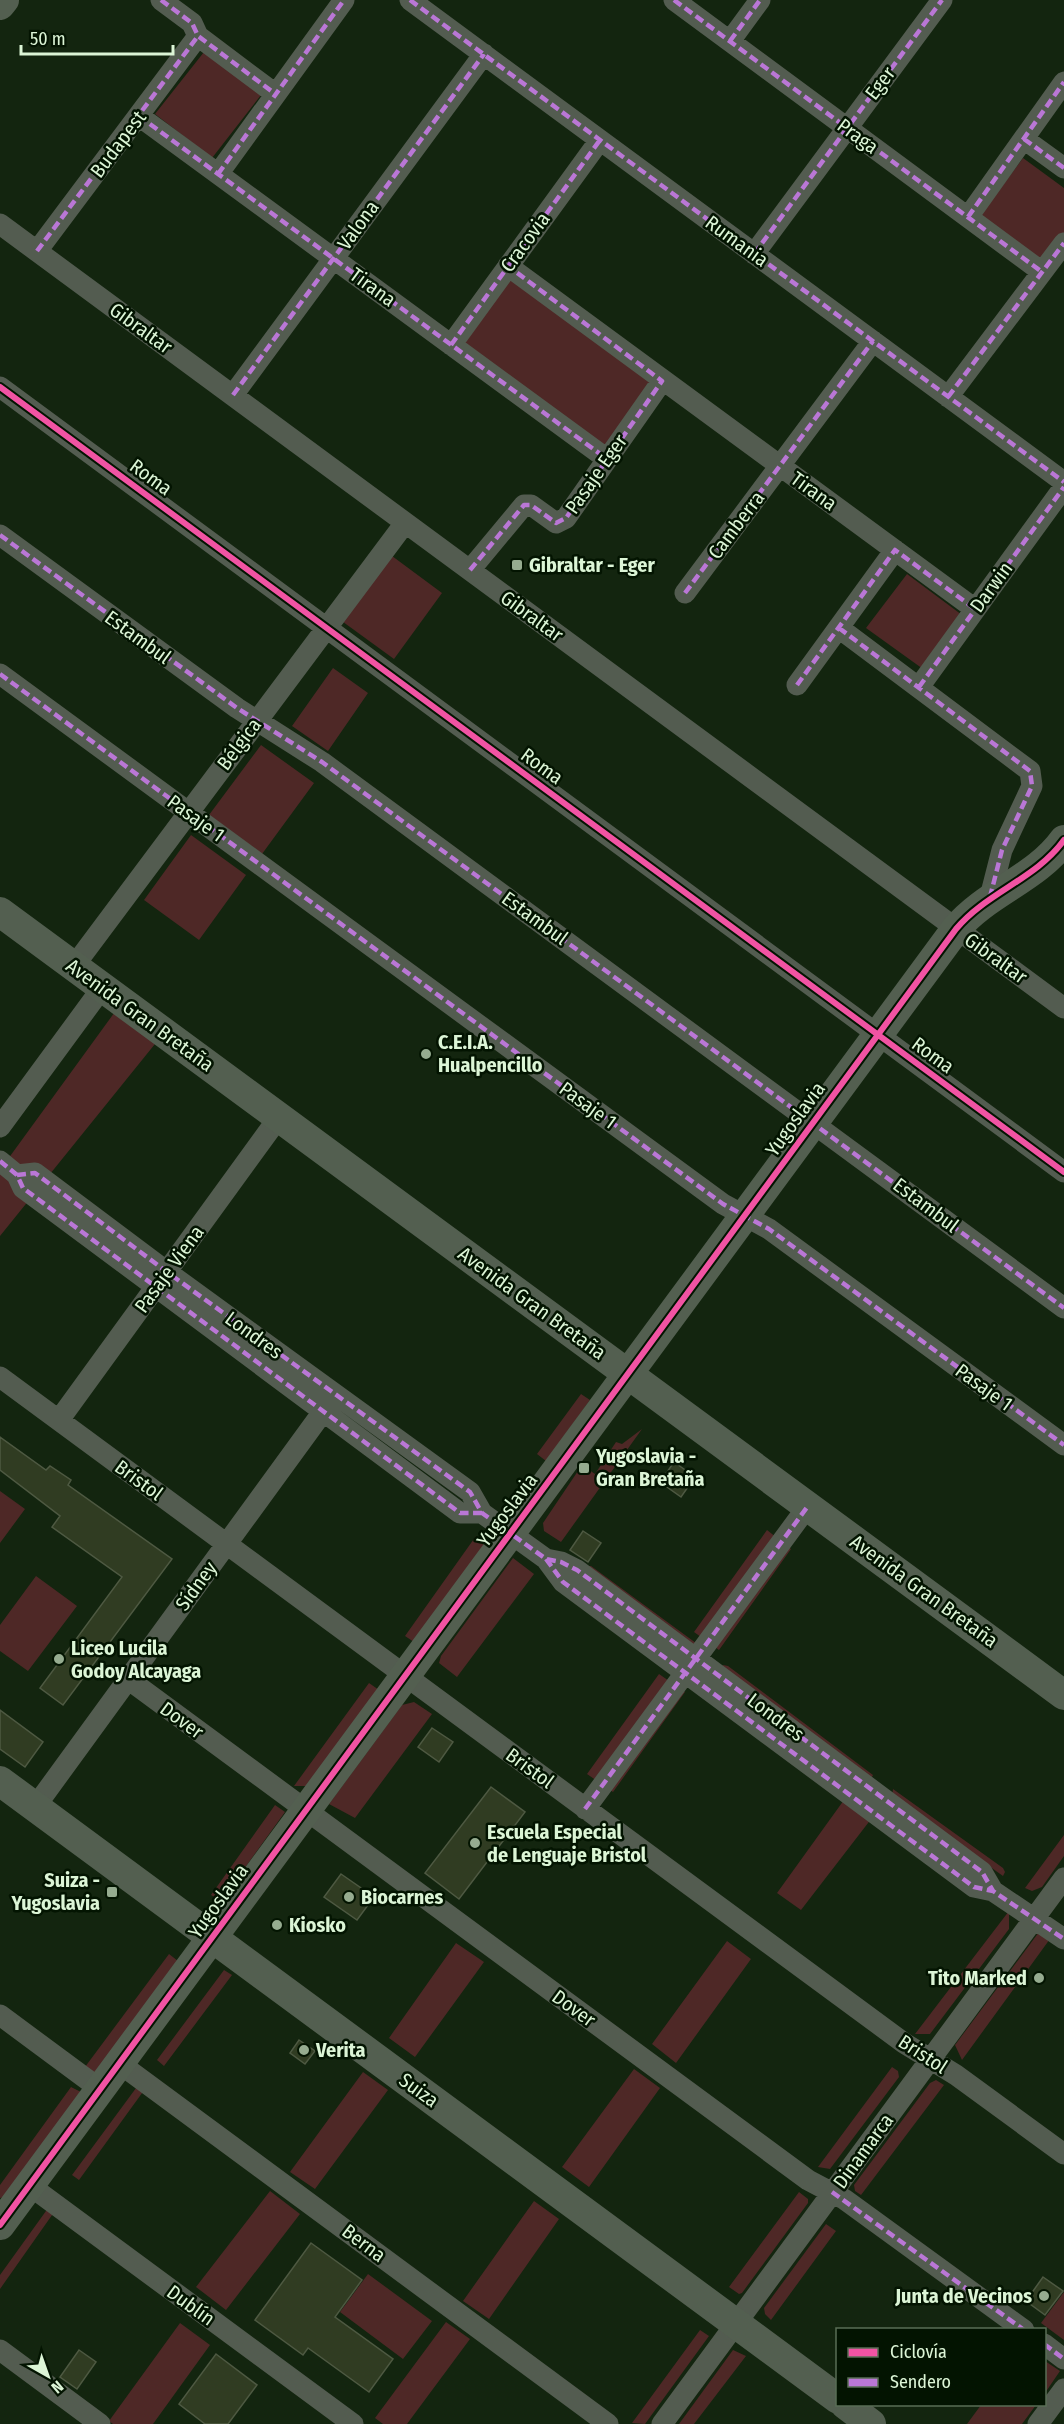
<svg xmlns="http://www.w3.org/2000/svg" width="1064" height="2424" viewBox="0 0 1064 2424" font-family="'Fira Sans Condensed',sans-serif">
	<rect width="100%" height="100%" fill="#13250f"/>
	<!-- green -->
	<path fill="#4e2826" d="M204,52L261,95L212,158L155,114Z
		M1023,158L1064,188V240L1045,265L980,216Z
		M511,277L652,383L602,450L461,344Z
		M388,553L442,593L394,659L339,619Z
		M907,574L962,615L923,669L866,628Z
		M333,668L368,693L328,751L292,726Z
		M261,745L314,783L262,854L209,815Z
		M191,835L246,875L199,940L144,900Z
		M117,1009L159,1039L0,1236V1170Z
		M581,1394L590,1400L546,1461L537,1454Z
		M642,1429L561,1542L544,1531L543,1523L582,1465L595,1474L616,1442L622,1444Z
		M0,1491L25,1509L0,1543Z
		M767,1530L791,1549L719,1650L694,1632Z
		M476,1536L486,1543L414,1642L405,1636Z
		M513,1558L534,1574L457,1677L439,1663L441,1656Z
		M587,1566H591L700,1646L701,1654Z
		M36,1576L77,1606L28,1671L0,1651V1625Z
		M723,1665L728,1666L873,1775L871,1779L720,1671Z
		M659,1674L685,1692L613,1792L587,1774Z
		M369,1683L379,1690L309,1786H294Z
		M414,1702L432,1714L355,1818L329,1804L402,1705Z
		M893,1789L1003,1868L1005,1872L1003,1876L892,1797Z
		M849,1793L875,1814L801,1910L777,1893Z
		M275,1805L285,1812L221,1901L211,1895Z
		M1064,1835V1856L1042,1887L1032,1891L1025,1888Z
		M1009,1911V1929L930,2034H915Z
		M1039,1932H1055L962,2060L955,2045Z
		M727,1941L751,1959L676,2063L652,2044Z
		M456,1943L484,1962L415,2057L389,2038Z
		M169,1954L178,1961L94,2074L85,2067Z
		M224,1970L232,1975L164,2066L157,2060Z
		M892,2067L898,2071L899,2077L830,2169L818,2167Z
		M634,2069L660,2088L589,2187L562,2167Z
		M363,2072L388,2090L315,2189L290,2172Z
		M936,2080L944,2085L861,2195L855,2191L854,2185L930,2083Z
		M139,2084L145,2089L79,2180L72,2175Z
		M71,2087L81,2092L4,2197L0,2198V2185Z
		M270,2191L300,2214L226,2310L196,2287Z
		M799,2192L808,2199V2203L742,2293L739,2294L729,2287Z
		M534,2201L559,2219L489,2319L463,2301Z
		M51,2204L57,2208L0,2289V2275Z
		M826,2224L836,2231L771,2320L765,2314L764,2308Z
		M368,2274L432,2321L403,2359L340,2312Z
		M1064,2292V2340L1041,2323Z
		M446,2322L470,2339L407,2424H383L375,2418Z
		M180,2323L210,2345L153,2424H113L109,2421Z
		M700,2330L709,2336L645,2424L632,2423Z
		M733,2350L746,2356L694,2424H679Z
		M1045,2361L1060,2371L1045,2393Z
		M981,2405V2404L1036,2405L1022,2424H967Z"/>
	<!-- building -->
	<path fill="#303c22" stroke="#4e5942" stroke-width="1.5" d="M0,1437L46,1470L50,1466L71,1480L68,1485L172,1559L63,1705L40,1688L122,1577L52,1527L60,1516L0,1470Z
		M674,1462L695,1477L681,1497L660,1482Z
		M583,1531L601,1543L588,1562L570,1550Z
		M0,1710L43,1742L25,1767L0,1749Z
		M432,1728L453,1742L439,1762L418,1747Z
		M491,1787L525,1812L459,1899L425,1873Z
		M341,1874L374,1897L357,1920L324,1897Z
		M299,2040L315,2051L305,2064L290,2053Z
		M311,2243L362,2280L335,2317L393,2359L369,2392L308,2348L303,2355L255,2320Z
		M1043,2277L1063,2291L1045,2315L1026,2301Z
		M79,2350L96,2362L77,2389L60,2377Z
		M216,2354L257,2385L228,2424H205L179,2404Z"/>
	<g fill="none" stroke-linecap="round" stroke-linejoin="round">
		<!-- street -->
		<path stroke="#535c50" stroke-width="21" d="M161,0L192,23L198,36L274,93
			M410,0L1064,482
			M674,0L1042,272
			M730,41L760,0
			M139,116L607,459
			M1024,139L1064,168
			M218,174L344,0
			M968,217L1064,82
			M0,224L1064,1008
			M37,251L198,36
			M754,254L942,0
			M508,266L975,609
			M451,345L600,140
			M0,387L1064,1172
			M233,395L484,54
			M948,397L1064,243
			M0,535L237,708L322,762L1064,1308
			M470,570L524,505H531L556,523L566,518L662,381
			M685,593L873,341
			M839,628L1030,771L1032,786L1002,850L990,897
			M0,674L723,1204L769,1229L1064,1445
			M797,685L895,550
			M919,687L1064,487
			M74,966L405,523
			M0,1127L102,988
			M0,1161L17,1175L23,1188L460,1513H482
			M17,1175L35,1173L167,1272L470,1492L482,1513L546,1559L561,1562L577,1570L982,1872L993,1891
			M0,1377L904,2043L956,2075L1064,2154
			M59,1420L279,1117
			M546,1559L563,1582L974,1887L993,1891L1064,1939
			M128,1679L808,2180L844,2199L1024,2330
			M35,1807L330,1402
			M585,1809L808,1506
			M0,2015L100,2089
			M119,2063L608,2424
			M29,2185L353,2424
			M1044,2344L1064,2359
			M0,2350L100,2424
			M662,2424L1064,1878
			M1038,2424L1064,2389"/>
		<!-- secondary -->
		<path stroke="#535f50" stroke-width="30" d="M0,5L4,0
			M0,912L1064,1695
			M0,1781L838,2399
			M0,2225L956,929C987,892 1036,879 1064,840
			M845,2404L871,2424"/>
		<!-- quiet -->
		<path stroke="#ba77d6" stroke-width="4.5" stroke-dasharray="9 4.5" stroke-linecap="butt" d="M161,0L192,23L198,36L274,93
			M410,0L1064,482
			M674,0L1042,272
			M730,41L760,0
			M139,116L607,459
			M1024,139L1064,168
			M218,174L344,0
			M968,217L1064,82
			M37,251L198,36
			M754,254L942,0
			M451,345L600,140
			M233,395L484,54
			M948,397L1064,243
			M0,535L237,708L322,762L1064,1308
			M470,570L524,505H531L556,523L566,518L662,381L508,266
			M685,593L873,341
			M839,628L1030,771L1032,786L1002,850L990,897
			M0,674L723,1204L769,1229L1064,1445
			M797,685L895,550L975,609
			M919,687L1064,487
			M0,1161L17,1175L23,1188L460,1513H482
			M17,1175L35,1173L167,1272L470,1492L482,1513L546,1559L561,1562L577,1570L982,1872L993,1891
			M546,1559L563,1582L974,1887L993,1891L1064,1939
			M585,1809L808,1506
			M832,2192L1024,2330
			M1044,2344L1064,2359"/>
		<!-- cycleway casing -->
		<g stroke="#031401" stroke-width="10">
			<path id="cycleway" d="M0,387L1064,1172
				M0,2225L956,929C987,892 1036,879 1064,840"/>
		</g>
		<!-- cycleway -->
		<use href="#cycleway" stroke="#f153a3" stroke-width="6"/>
	</g>
	<!-- markers -->
	<g fill="#96ac90" stroke="#031401" stroke-width="2">
		<rect x="511" y="559" width="12" height="12" rx="3"/>
		<circle cx="426" cy="1054" r="6"/>
		<rect x="578" y="1462" width="12" height="12" rx="3"/>
		<circle cx="59" cy="1659" r="6"/>
		<circle cx="475" cy="1843" r="6"/>
		<rect x="106" y="1886" width="12" height="12" rx="3"/>
		<circle cx="349" cy="1897" r="6"/>
		<circle cx="277" cy="1925" r="6"/>
		<circle cx="1039" cy="1978" r="6"/>
		<circle cx="304" cy="2050" r="6"/>
		<circle cx="1044" cy="2296" r="6"/>
	</g>
	<g text-anchor="middle" stroke-width="5" stroke-linejoin="round" paint-order="stroke">
		<!-- street labels -->
		<g font-size="20" fill="#dcf5d6" stroke="#031401">
			<text transform="translate(880 83) rotate(-53)" y="7">Eger</text>
			<text transform="translate(858 136) rotate(36)" y="7">Praga</text>
			<text transform="translate(118 144) rotate(-53)" y="7">Budapest</text>
			<text transform="translate(358 225) rotate(-54)" y="7">Valona</text>
			<text transform="translate(737 241) rotate(36)" y="7">Rumania</text>
			<text transform="translate(525 242) rotate(-54)" y="7">Cracovia</text>
			<text transform="translate(373 287) rotate(36)" y="7">Tirana</text>
			<text transform="translate(141 328) rotate(36)" y="7">Gibraltar</text>
			<text transform="translate(596 474) rotate(-55)" y="7">Pasaje Eger</text>
			<text transform="translate(151 477) rotate(36)" y="7">Roma</text>
			<text transform="translate(814 491) rotate(36)" y="7">Tirana</text>
			<text transform="translate(736 525) rotate(-53)" y="7">Camberra</text>
			<text transform="translate(991 587) rotate(-54)" y="7">Darwin</text>
			<text transform="translate(532 616) rotate(36)" y="7">Gibraltar</text>
			<text transform="translate(138 637) rotate(36)" y="7">Estambul</text>
			<text transform="translate(239 744) rotate(-53)" y="7">Bélgica</text>
			<text transform="translate(542 766) rotate(36)" y="7">Roma</text>
			<text transform="translate(196 818) rotate(36)" y="7">Pasaje 1</text>
			<text transform="translate(535 918) rotate(36)" y="7">Estambul</text>
			<text transform="translate(996 958) rotate(36)" y="7">Gibraltar</text>
			<text transform="translate(140 1015) rotate(36)" y="7">Avenida Gran Bretaña</text>
			<text transform="translate(933 1055) rotate(36)" y="7">Roma</text>
			<text transform="translate(588 1105) rotate(36)" y="7">Pasaje 1</text>
			<text transform="translate(795 1119) rotate(-54)" y="7">Yugoslavia</text>
			<text transform="translate(926 1205) rotate(37)" y="7">Estambul</text>
			<text transform="translate(169 1269) rotate(-54)" y="7">Pasaje Viena</text>
			<text transform="translate(532 1303) rotate(36)" y="7">Avenida Gran Bretaña</text>
			<text transform="translate(254 1335) rotate(36)" y="7">Londres</text>
			<text transform="translate(984 1387) rotate(36)" y="7">Pasaje 1</text>
			<text transform="translate(139 1480) rotate(36)" y="7">Bristol</text>
			<text transform="translate(507 1510) rotate(-53)" y="7">Yugoslavia</text>
			<text transform="translate(196 1586) rotate(-54)" y="7">Sídney</text>
			<text transform="translate(924 1591) rotate(36)" y="7">Avenida Gran Bretaña</text>
			<text transform="translate(776 1717) rotate(37)" y="7">Londres</text>
			<text transform="translate(182 1720) rotate(36)" y="7">Dover</text>
			<text transform="translate(530 1768) rotate(36)" y="7">Bristol</text>
			<text transform="translate(218 1901) rotate(-54)" y="7">Yugoslavia</text>
			<text transform="translate(574 2008) rotate(36)" y="7">Dover</text>
			<text transform="translate(923 2054) rotate(33)" y="7">Bristol</text>
			<text transform="translate(419 2090) rotate(36)" y="7">Suiza</text>
			<text transform="translate(863 2151) rotate(-54)" y="7">Dinamarca</text>
			<text transform="translate(364 2243) rotate(37)" y="7">Berna</text>
			<text transform="translate(191 2305) rotate(36)" y="7">Dublín</text>
		</g>
		<!-- poi labels -->
		<g font-size="20" font-weight="bold" fill="#dcf5d6" stroke="#031401" text-anchor="start">
			<text x="529" y="572">Gibraltar - Eger</text>
			<text x="438" y="1049">C.E.I.A.<tspan x="438" dy="23">Hualpencillo</tspan></text>
			<text x="596" y="1463">Yugoslavia -<tspan x="596" dy="23">Gran Bretaña</tspan></text>
			<text x="71" y="1655">Liceo Lucila<tspan x="71" dy="23">Godoy Alcayaga</tspan></text>
			<text x="487" y="1839">Escuela Especial<tspan x="487" dy="23">de Lenguaje Bristol</tspan></text>
			<text x="100" y="1887" text-anchor="end">Suiza -<tspan x="100" dy="23">Yugoslavia</tspan></text>
			<text x="361" y="1904">Biocarnes</text>
			<text x="289" y="1932">Kiosko</text>
			<text x="1027" y="1985" text-anchor="end">Tito Marked</text>
			<text x="316" y="2057">Verita</text>
			<text x="1032" y="2303" text-anchor="end">Junta de Vecinos</text>
		</g>
	</g>
	<!-- legend -->
	<rect x="836" y="2328" width="210" height="78" fill="#031401" stroke="#5a6e56" stroke-width="1.5"/>
	<rect x="848" y="2348" width="30" height="9" fill="#f153a3" stroke="#5a6e56" stroke-width="1.5"/>
	<text x="890" y="2358" font-size="18" fill="#dcf5d6">Ciclovía</text>
	<rect x="848" y="2378" width="30" height="9" fill="#ba77d6" stroke="#5a6e56" stroke-width="1.5"/>
	<text x="890" y="2388" font-size="18" fill="#dcf5d6">Sendero</text>
	<!-- north arrow -->
	<g transform="translate(48 2376) rotate(140)" stroke="#031401" stroke-width="4.5" paint-order="stroke">
	<path d="M0-4.5L10 22L0 15L-10 22Z" fill="#dcf5d6"/>
	<text y="-9" font-size="16" font-weight="bold" text-anchor="middle" fill="#dcf5d6">N</text>
	</g>
	<!-- scale -->
	<path d="M21 45v9h152v-9" fill="none" stroke="#dcf5d6" stroke-width="3"/>
	<text x="30" y="45" font-size="18" fill="#dcf5d6" stroke="#031401" stroke-width="4.5" paint-order="stroke">50 m</text>
</svg>
